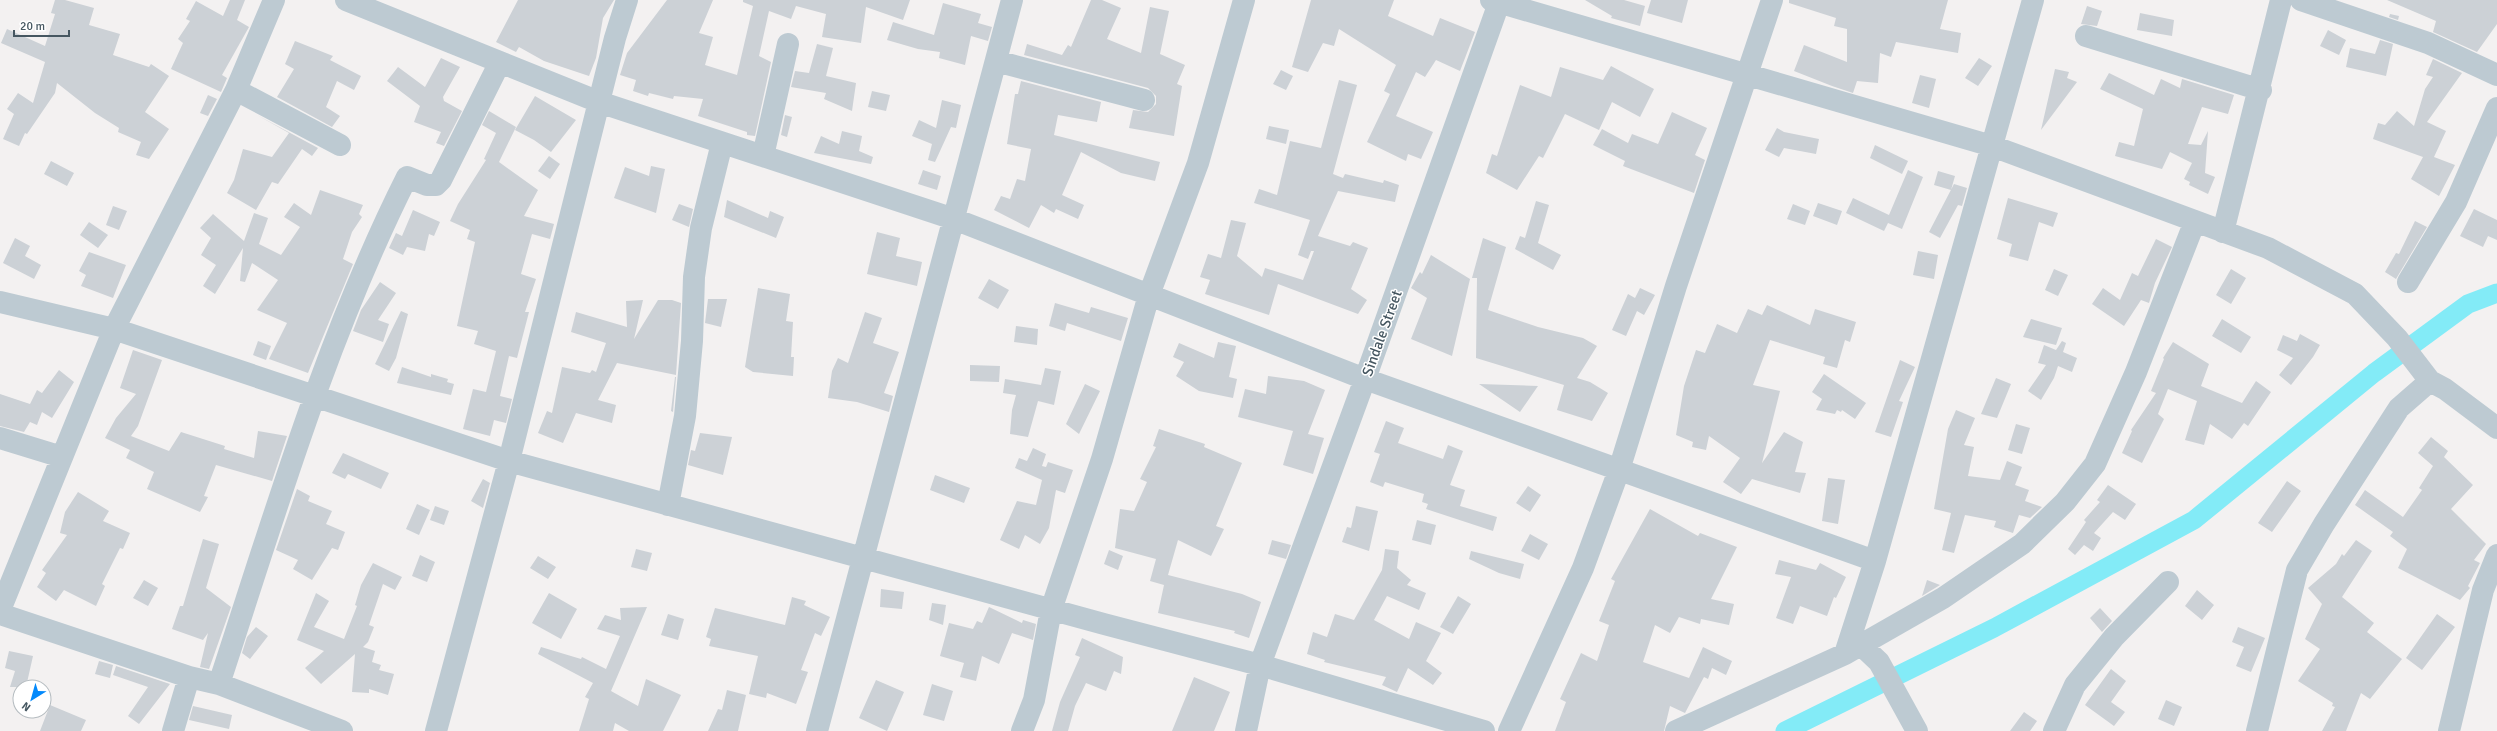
<svg xmlns="http://www.w3.org/2000/svg" width="2497" height="731" viewBox="0 0 2497 731" font-family="Signika,sans-serif">
	<rect width="100%" height="100%" fill="#f3f1f1"/>
	<g fill="none" stroke-linecap="round" stroke-linejoin="round">
		<!-- canal -->
		<path stroke="#83ebf7" stroke-width="19" d="M1785,731L1994,628L2194,520L2374,373L2468,304L2497,293"/>
	</g>
	<!-- building -->
	<path fill="#ccd1d6" d="M55,0H65L94,8L89,25L120,34L113,55L149,67L151,64L169,76L145,112L169,129L149,159L136,155L141,142L118,132L119,128L95,113L57,83L55,93L27,134L25,133L19,146L3,139L14,114L7,109L18,93L33,103L45,62L1,43L7,29L45,46L55,14L51,13Z
		M230,0H245L237,20L249,27L222,75L227,78L221,92L171,69L183,43L178,39L190,21L186,19L196,1L223,16Z
		M518,0H614L603,18L596,58L589,76L544,61L519,47L516,52L496,42Z
		M667,0H713L699,33L713,37L705,65L737,75L753,6L743,2V0H910L903,20L866,7L861,43L822,37L826,14L796,6L791,19L769,11L759,56L771,62L755,136L747,135V132L698,116L703,99L674,96L673,99L649,93L648,96L633,91L636,80L620,75L627,53Z
		M1091,0H1102L1121,8L1107,39L1141,53L1150,7L1169,11L1160,54L1185,65L1177,84L1182,86L1174,136L1129,128L1133,110L1148,112L1156,104V96L1148,88L1024,55L1027,44L1062,55L1068,45L1071,47Z
		M1311,0H1394L1388,16L1433,36L1440,18L1475,32L1460,71L1436,60L1425,77L1416,72L1396,116L1433,132L1421,159L1408,154L1406,161L1367,142L1390,94L1384,91L1396,65L1339,29L1334,46L1323,43L1308,72L1292,67Z
		M1585,0H1624L1645,6L1640,26L1611,18L1612,16Z
		M1651,0H1688L1682,23L1647,13Z
		M1789,0H1948L1940,29L1961,33L1958,53L1896,42L1891,57L1880,53L1878,83L1857,81L1853,93L1832,86L1794,71L1804,45L1847,62V29L1834,26L1836,18L1789,3Z
		M2387,0H2497V24L2477,52L2433,32L2436,21Z
		M943,3L981,14L978,23L992,27L988,41L971,36L965,65L939,58L940,52L918,49L887,40L893,22L934,35Z
		M2087,6L2102,11L2097,26L2081,24Z
		M2140,13L2174,20L2172,36L2137,30Z
		M2390,14L2399,16L2398,20L2389,17Z
		M2328,30L2346,40L2339,55L2320,46Z
		M2380,40L2393,44L2386,76L2346,67L2350,48L2375,54Z
		M295,41L333,56L330,60L361,76L354,90L337,81L326,107L340,116L332,127L277,97L294,69L285,64Z
		M817,44L833,48L826,76L856,83L852,111L824,99L826,93L791,87L795,71L809,73Z
		M441,58L460,67L443,97L444,101L462,111L444,146L436,143L441,132L414,122L420,106L387,81L398,67L425,87Z
		M1979,58L1992,66L1978,86L1965,78Z
		M2433,59L2462,73L2427,122L2446,131L2434,157L2455,165L2439,196L2411,179L2423,157L2373,139L2378,123L2385,125L2397,111L2414,126L2425,89L2433,77L2426,75Z
		M1611,66L1654,89L1640,117L1612,102L1599,130L1565,114L1543,158L1539,156L1517,190L1486,173L1492,154L1497,156L1520,85L1551,97L1560,67L1603,80Z
		M2055,69L2069,72L2067,78L2077,82L2041,130Z
		M1281,70L1293,76L1286,90L1273,84Z
		M2109,73L2154,95L2161,79L2180,88L2182,79L2234,95L2228,114L2202,107L2188,144L2201,145L2208,131L2205,173L2215,177L2208,194L2189,185L2190,182L2184,179L2192,163L2170,152L2162,169L2115,156L2119,142L2134,146L2143,109L2100,89Z
		M1920,75L1936,79L1929,108L1912,103Z
		M1339,80L1357,85L1333,174L1343,178L1345,174L1383,183L1384,180L1399,185L1395,202L1338,191L1318,236L1350,246L1353,242L1368,248L1351,289L1367,300L1358,314L1278,284L1269,315L1205,294L1210,280L1200,277L1208,254L1221,258L1231,220L1246,223L1237,256L1262,277L1265,268L1303,280L1314,251H1311L1308,259L1298,255L1310,220L1254,203L1259,189L1277,195L1290,141L1321,148Z
		M1021,81L1101,102L1097,122L1058,115L1054,135L1160,162L1155,181L1121,173L1081,152L1062,195L1084,205L1078,219L1056,209L1054,213L1041,205L1029,228L994,210L1001,196L1010,199L1017,179L1025,181L1031,149L1007,144L1015,94H1018Z
		M872,91L890,95L886,111L868,107Z
		M208,95L217,99L208,116L200,113Z
		M535,96L576,120L551,152L534,140L515,130Z
		M942,100L961,105L956,128L951,127L935,162L928,160L932,144L912,136L919,120L936,128Z
		M489,111L516,127L499,162L538,190L524,216L554,224L550,239L532,234L521,274L536,279L525,312H529L517,358L509,356L500,396L512,399L506,423L494,420L490,436L463,429L473,389L486,392L496,351L474,344L478,331L457,326L475,242L467,239L470,230L450,221L458,204L486,160L484,159L496,133L482,125Z
		M1672,112L1707,128L1695,155L1705,160L1694,193L1623,166L1625,161L1593,145L1602,129L1628,143L1632,134L1658,144Z
		M257,115L318,148L312,156L302,149L278,184L272,182L256,210L227,193L234,180L243,149L272,157L289,133Z
		M785,115L792,117L787,137L781,135Z
		M1269,126L1289,130L1286,144L1266,139Z
		M1777,128L1784,132L1819,139L1816,154L1784,148L1779,157L1765,150Z
		M842,131L862,136L859,151L873,157L871,164L814,153L821,136L839,144Z
		M1875,145L1908,161L1902,174L1870,158Z
		M549,156L560,164L550,179L538,171Z
		M51,161L74,173L67,186L44,174Z
		M651,166L665,169L656,213L614,198L625,167L649,176Z
		M923,170L941,176L937,190L918,184Z
		M1908,170L1923,177L1902,229L1888,223L1884,231L1846,213L1853,198L1889,215Z
		M1938,171L1955,176L1951,190L1934,185Z
		M1954,184L1967,188L1962,206L1958,205L1940,238L1929,232Z
		M320,190L363,205L359,214L362,217L352,232L343,259L353,264L308,373L269,359L287,323L257,310L278,280L252,263L245,282L240,281L243,248L215,294L203,286L216,265L201,255L211,238L200,228L213,214L244,241L254,213L268,218L259,244L281,255L300,227L284,217L294,203L311,215Z
		M2008,198L2058,213L2053,227L2039,222L2028,261L2009,256L2012,244L1997,239Z
		M727,200L768,218L770,211L784,217L776,238L724,217Z
		M1536,201L1549,205L1538,243L1561,255L1553,270L1515,249L1520,236L1525,238Z
		M1818,203L1842,211L1837,225L1813,216Z
		M679,204L693,209L689,227L672,220Z
		M1793,204L1810,211L1805,225L1787,219Z
		M113,206L127,211L119,230L106,225Z
		M2474,209L2497,220V240L2488,236L2483,247L2460,236Z
		M413,210L440,222L434,236L429,234L425,251L407,247L403,255L389,248L396,233L402,236Z
		M2415,221L2427,227L2396,279L2385,272L2396,253L2399,254Z
		M89,222L108,235L98,248L80,235Z
		M877,232L900,238L896,256L922,262L917,286L867,274Z
		M15,238L30,246L25,256L41,265L34,279L3,263Z
		M1483,238L1506,247L1488,310L1538,327L1583,338L1597,346L1577,378L1590,382L1608,393L1592,421L1557,410L1564,385L1476,358L1477,278H1472Z
		M2156,239L2172,247L2155,283L2149,303L2141,300L2124,326L2092,304L2103,288L2120,300L2132,273L2138,276Z
		M1918,251L1938,255L1934,279L1913,275Z
		M89,252L126,265L113,298L81,286L86,275L79,271Z
		M1431,255L1470,279L1452,356L1411,339L1427,298L1411,288L1420,272L1422,274Z
		M2054,269L2068,275L2058,296L2045,290Z
		M2231,269L2246,278L2231,304L2216,295Z
		M989,279L1009,290L998,309L978,298Z
		M380,282L396,293L378,320L389,324L383,342L353,331L361,310Z
		M758,288L790,294L786,321L793,322L791,357H794L793,376L753,372L745,367Z
		M1640,288L1655,295L1644,315L1637,311L1626,336L1612,330L1628,294L1635,298Z
		M708,299H727L721,327L705,323Z
		M643,300L634,339L658,300H672L681,303L676,375L617,363L598,400L616,405L612,423L576,413L563,443L538,433L547,411L552,413L562,367L590,373L592,370L596,372L606,343L571,332L576,312L627,327L626,301Z
		M1055,303L1089,313L1091,307L1128,318L1121,341L1067,323L1065,331L1049,326Z
		M1767,305L1810,325L1815,309L1856,322L1850,342L1845,340L1837,368L1823,364L1825,357L1770,340L1753,385L1780,391L1762,463L1784,432L1803,442L1795,472L1806,473L1800,493L1752,479L1741,494L1723,482L1740,458L1709,436L1706,450L1692,447L1693,442L1676,435L1684,386L1696,350L1705,353L1717,324L1737,333L1748,309L1762,315Z
		M401,311L408,314L396,358L389,371L375,364Z
		M865,312L882,318L873,343L899,352L884,393L893,396L889,412L857,402L828,398L832,371L838,358L848,363Z
		M2031,319L2062,328L2056,345L2023,337Z
		M2222,319L2251,337L2241,353L2212,336Z
		M1016,326L1038,329L1037,345L1014,342Z
		M2300,334L2320,345L2313,357L2291,385L2279,375L2293,358L2277,350L2283,335L2297,341Z
		M258,341L271,346L266,360L253,355Z
		M2062,341L2066,343L2063,352L2077,358L2072,372L2058,366L2054,378L2041,400L2028,391L2046,365L2038,363L2044,345L2056,350Z
		M1218,342L1236,346L1229,377L1237,379L1233,398L1199,391L1176,376L1184,362L1173,357L1179,343L1214,358Z
		M2173,342L2209,364L2201,386L2242,403L2256,381L2271,392L2248,426L2244,423L2232,439L2210,424L2204,445L2185,440L2197,401L2168,389L2158,414L2164,419L2142,463L2122,453L2132,431L2131,430L2156,393L2151,391L2164,359L2163,358Z
		M133,350L162,360L138,426L131,436L169,451L181,432L225,446L224,449L254,458L258,431L287,436L272,481L216,465L204,496L208,497L200,512L147,489L154,472L126,458L130,450L105,438L116,418L136,394L120,388Z
		M1900,360L1915,367L1899,401L1903,402L1891,437L1875,432Z
		M970,365L1000,366L999,382L970,381Z
		M402,367L431,377V374L448,379L447,382L454,384L451,395L397,383Z
		M1045,368L1061,371L1054,405L1038,401L1028,437L1010,434L1012,410L1016,395L1003,393L1005,379L1041,385Z
		M59,370L74,382L52,418L42,412L37,425L30,422L24,432L0,426V394L30,404L37,390L42,393Z
		M1824,374L1866,403L1855,419L1842,410L1841,412L1837,410L1835,414L1816,410L1822,399L1812,392Z
		M1268,376L1304,381L1325,390L1308,434L1324,438L1313,474L1283,465L1293,431L1238,417L1245,389L1266,394Z
		M675,377H676L673,412L671,411Z
		M1996,378L2011,384L1997,418L1981,414Z
		M1085,384L1100,391L1079,434L1066,424Z
		M1479,384L1538,386L1520,412Z
		M1956,410L1975,418L1964,445L1974,447L1968,476L2000,480L2007,461L2022,467L2015,485L2029,490L2025,501L2042,507L2030,518L2019,515L2013,533L1994,527L1996,521L1965,515L1954,553L1942,550L1951,513L1934,509L1948,429Z
		M1386,421L1404,428L1398,443L1443,459L1448,445L1463,451L1450,485L1465,490L1460,506L1497,517L1493,531L1426,509L1428,504L1422,502L1424,494L1385,482L1383,487L1370,482L1380,454L1374,452Z
		M2016,424L2030,428L2022,454L2008,450Z
		M1159,429L1205,444L1204,447L1242,463L1216,526L1224,529L1211,556L1178,540L1168,575L1242,594L1261,602L1249,638L1234,633L1235,631L1158,613L1164,585L1150,581L1156,559L1115,548L1120,509L1134,511L1147,482L1140,479L1156,447L1153,446Z
		M700,433L732,437L723,475L688,465L691,450L695,451Z
		M2431,437L2448,451L2444,457L2473,485L2451,509L2486,544L2474,560L2480,563L2468,586L2470,588L2460,600L2398,568L2407,549L2390,536L2393,532L2355,505L2365,490L2403,517L2422,490L2419,488L2433,466L2418,453Z
		M1033,448L1046,454L1042,466L1046,467L1048,462L1073,470L1065,493L1056,490L1049,528L1040,544L1025,535L1019,549L1000,540L1017,501L1036,505L1042,480L1015,468L1019,458L1027,461Z
		M343,453L389,473L381,489L348,474L345,479L332,473Z
		M935,475L970,488L964,503L930,490Z
		M1828,478L1845,480L1838,524L1822,521Z
		M483,479L490,483L483,508L471,501Z
		M2287,481L2301,491L2272,532L2258,523Z
		M2108,485L2136,504L2125,520L2113,512L2094,533L2101,538L2093,551L2084,545L2075,555L2068,549L2086,522L2084,520L2100,502L2097,500Z
		M1528,486L1541,495L1530,512L1516,503Z
		M297,489L310,496L308,501L332,511L326,524L345,532L338,550L332,548L312,580L293,569L298,560L276,550Z
		M78,492L109,511L103,521L130,533L123,549L120,548L102,584L105,586L96,606L64,590L56,601L37,587L46,573L42,570L67,535L60,533L65,512Z
		M417,504L430,510L419,535L406,529Z
		M435,506L449,511L444,525L430,520Z
		M1356,506L1378,511L1369,551L1342,542L1347,527L1351,528Z
		M1650,509L1698,536L1700,533L1737,547L1711,599L1734,604L1729,625L1701,619L1700,624L1679,617L1670,633L1655,625L1643,662L1689,678L1703,647L1732,661L1726,675L1712,668L1708,679L1704,677L1685,713L1670,706L1664,731H1555L1566,702L1560,699L1581,653L1597,661L1609,625L1599,621L1615,581L1611,579Z
		M1417,520L1436,525L1431,545L1412,540Z
		M1530,534L1548,544L1539,560L1521,551Z
		M203,539L219,544L206,588L231,607L209,669L200,667L208,633L203,640L172,629L180,606H183Z
		M1272,540L1291,545L1286,559L1268,554Z
		M2356,540L2372,551L2342,597L2374,623L2367,632L2402,659L2370,699L2361,693L2346,731H2322L2335,707L2332,706L2333,703L2298,681L2320,649L2305,639L2322,604L2308,588L2336,564L2342,554L2344,556Z
		M636,549L652,553L647,571L631,567Z
		M1385,549L1399,551L1397,568L1411,580L1407,585L1426,593L1419,610L1387,596L1374,620L1409,639L1416,622L1441,633L1426,661L1442,673L1433,685L1408,668L1397,692L1382,685L1386,677L1324,662L1325,660L1307,654L1313,632L1327,637L1335,614L1354,620L1382,570Z
		M1109,550L1123,556L1118,570L1104,564Z
		M1471,551L1524,564L1520,579L1499,573L1469,559Z
		M420,555L435,562L427,582L412,576Z
		M538,556L556,567L548,579L530,568Z
		M1779,560L1816,570L1820,563L1846,577L1836,598L1834,597L1827,616L1800,606L1793,624L1776,618L1791,577L1775,574Z
		M373,563L402,577L395,590L383,584L369,625L374,627L368,642L363,647L375,651L372,662L381,665L379,670L394,674L388,695L369,689V693L352,692L355,654L321,684L305,668L324,651L297,640L316,593L329,601L314,627L344,639L357,606L355,605L361,585Z
		M144,580L158,588L148,606L133,598Z
		M1927,580L1940,585L1922,596Z
		M881,589L904,592L902,609L880,607Z
		M2197,590L2214,605L2202,620L2185,606Z
		M549,593L577,609L561,639L532,623Z
		M1458,596L1471,604L1453,634L1440,627Z
		M792,597L806,601L804,605L830,617L821,636L815,633L801,670L808,672L796,704L767,693L766,698L749,694L758,656L709,646L711,639L706,637L715,608L785,625Z
		M932,603L946,605L943,625L929,620Z
		M647,607L611,691L638,706L646,679L681,695L663,731H629L615,723L613,731H579L589,699L585,697L593,683L538,654L541,647L581,659L582,657L606,669L620,636L597,629L605,615L621,620L620,608Z
		M989,607L1022,623L1023,620L1036,624L1033,640L1012,633L999,664L982,656L976,681L960,677L964,663L940,656L949,623L973,629L977,621L982,623Z
		M2100,608L2112,621L2102,632L2090,618Z
		M668,614L684,619L678,640L661,635Z
		M2437,614L2455,627L2422,670L2406,658Z
		M256,627L268,636L250,659L242,653L247,637Z
		M2238,627L2265,638L2251,672L2236,666L2244,647L2232,642Z
		M1082,638L1123,657L1121,674L1114,671L1106,691L1086,683L1075,706L1068,731H1052L1060,702L1080,657L1075,655Z
		M9,651L33,656L26,687H10L15,671L5,668Z
		M99,661L113,665L110,678L95,674Z
		M116,666L170,684L139,724L128,716L148,687L113,675Z
		M2111,669L2126,681L2111,702L2125,712L2114,726L2085,705Z
		M1194,677L1230,692L1214,731H1172Z
		M876,680L904,692L887,731L859,718Z
		M932,684L953,691L944,721L923,715Z
		M727,690L746,695L738,731H708L718,709L722,710Z
		M2166,700L2182,707L2174,726L2158,719Z
		M50,705L86,720L81,731H40Z
		M193,706L232,715L229,729L189,720Z
		M2024,712L2037,721L2030,731H2010Z"/>
	<g fill="none" stroke-linecap="round" stroke-linejoin="round">
		<!-- minor -->
		<path stroke="#bdcad2" stroke-width="22" d="M346,0L599,102L954,219L1365,379L1875,561
			M1491,0L1992,146L2268,248L2355,294L2397,338L2430,381L2445,389L2497,428
			M2301,0L2428,43L2497,75
			M2086,36L2261,90
			M996,61L1144,100
			M236,90L340,145
			M763,156L788,44
			M2223,232L2281,0
			M2408,282L2456,202L2497,108
			M0,302L114,329L509,461L1104,624L1260,665L1484,731
			M0,438L62,457
			M668,505L685,416L692,341L694,277L701,228L722,143
			M0,610L114,329L236,90L274,0
			M0,614L189,677L219,684L342,731
			M1860,644L1879,662L1917,731
			M1845,654L1875,561L2033,0
			M219,684C275,514 326,338 407,177L427,185H436L441,180L500,62
			M173,731L189,677
			M436,731L509,461L615,38L627,0
			M817,731L1012,0
			M1022,731L1034,700L1051,610L1102,459L1149,295L1198,163L1244,0
			M1246,731L1260,665L1365,379L1500,0
			M1509,731L1583,568L1619,470L1676,286L1772,0
			M1676,731L1845,654L1943,598L2022,544L2065,502L2095,464L2136,372L2195,221
			M2054,731L2075,685L2114,637L2168,582
			M2257,731L2297,570L2324,524L2399,408L2430,381
			M2449,731L2483,590L2497,555"/>
	</g>
	<g text-anchor="middle" stroke-width="3" stroke-linejoin="round" paint-order="stroke">
		<!-- street labels -->
		<g font-size="15" fill="#465761" stroke="#fff">
			<text transform="translate(1382 333) rotate(-70)" y="5">Sindale Street</text>
		</g>
	</g>
	<!-- north arrow -->
	<g transform="translate(32 699) rotate(217)"><circle r="19" fill="#ffffff" stroke="#b5bcc0"/>
	<path d="M0-3L7 15L0 10L-7 15Z" fill="#0389fb"/>
	<text y="-6" font-size="11" font-weight="bold" text-anchor="middle" fill="#465761">N</text>
	</g>
	<!-- scale -->
	<path d="M14 30v6h55v-6" fill="none" stroke="#465761" stroke-width="2"/>
	<text x="20" y="30" font-size="12" fill="#465761" stroke="#ffffff" stroke-width="3" paint-order="stroke">20 m</text>
</svg>
